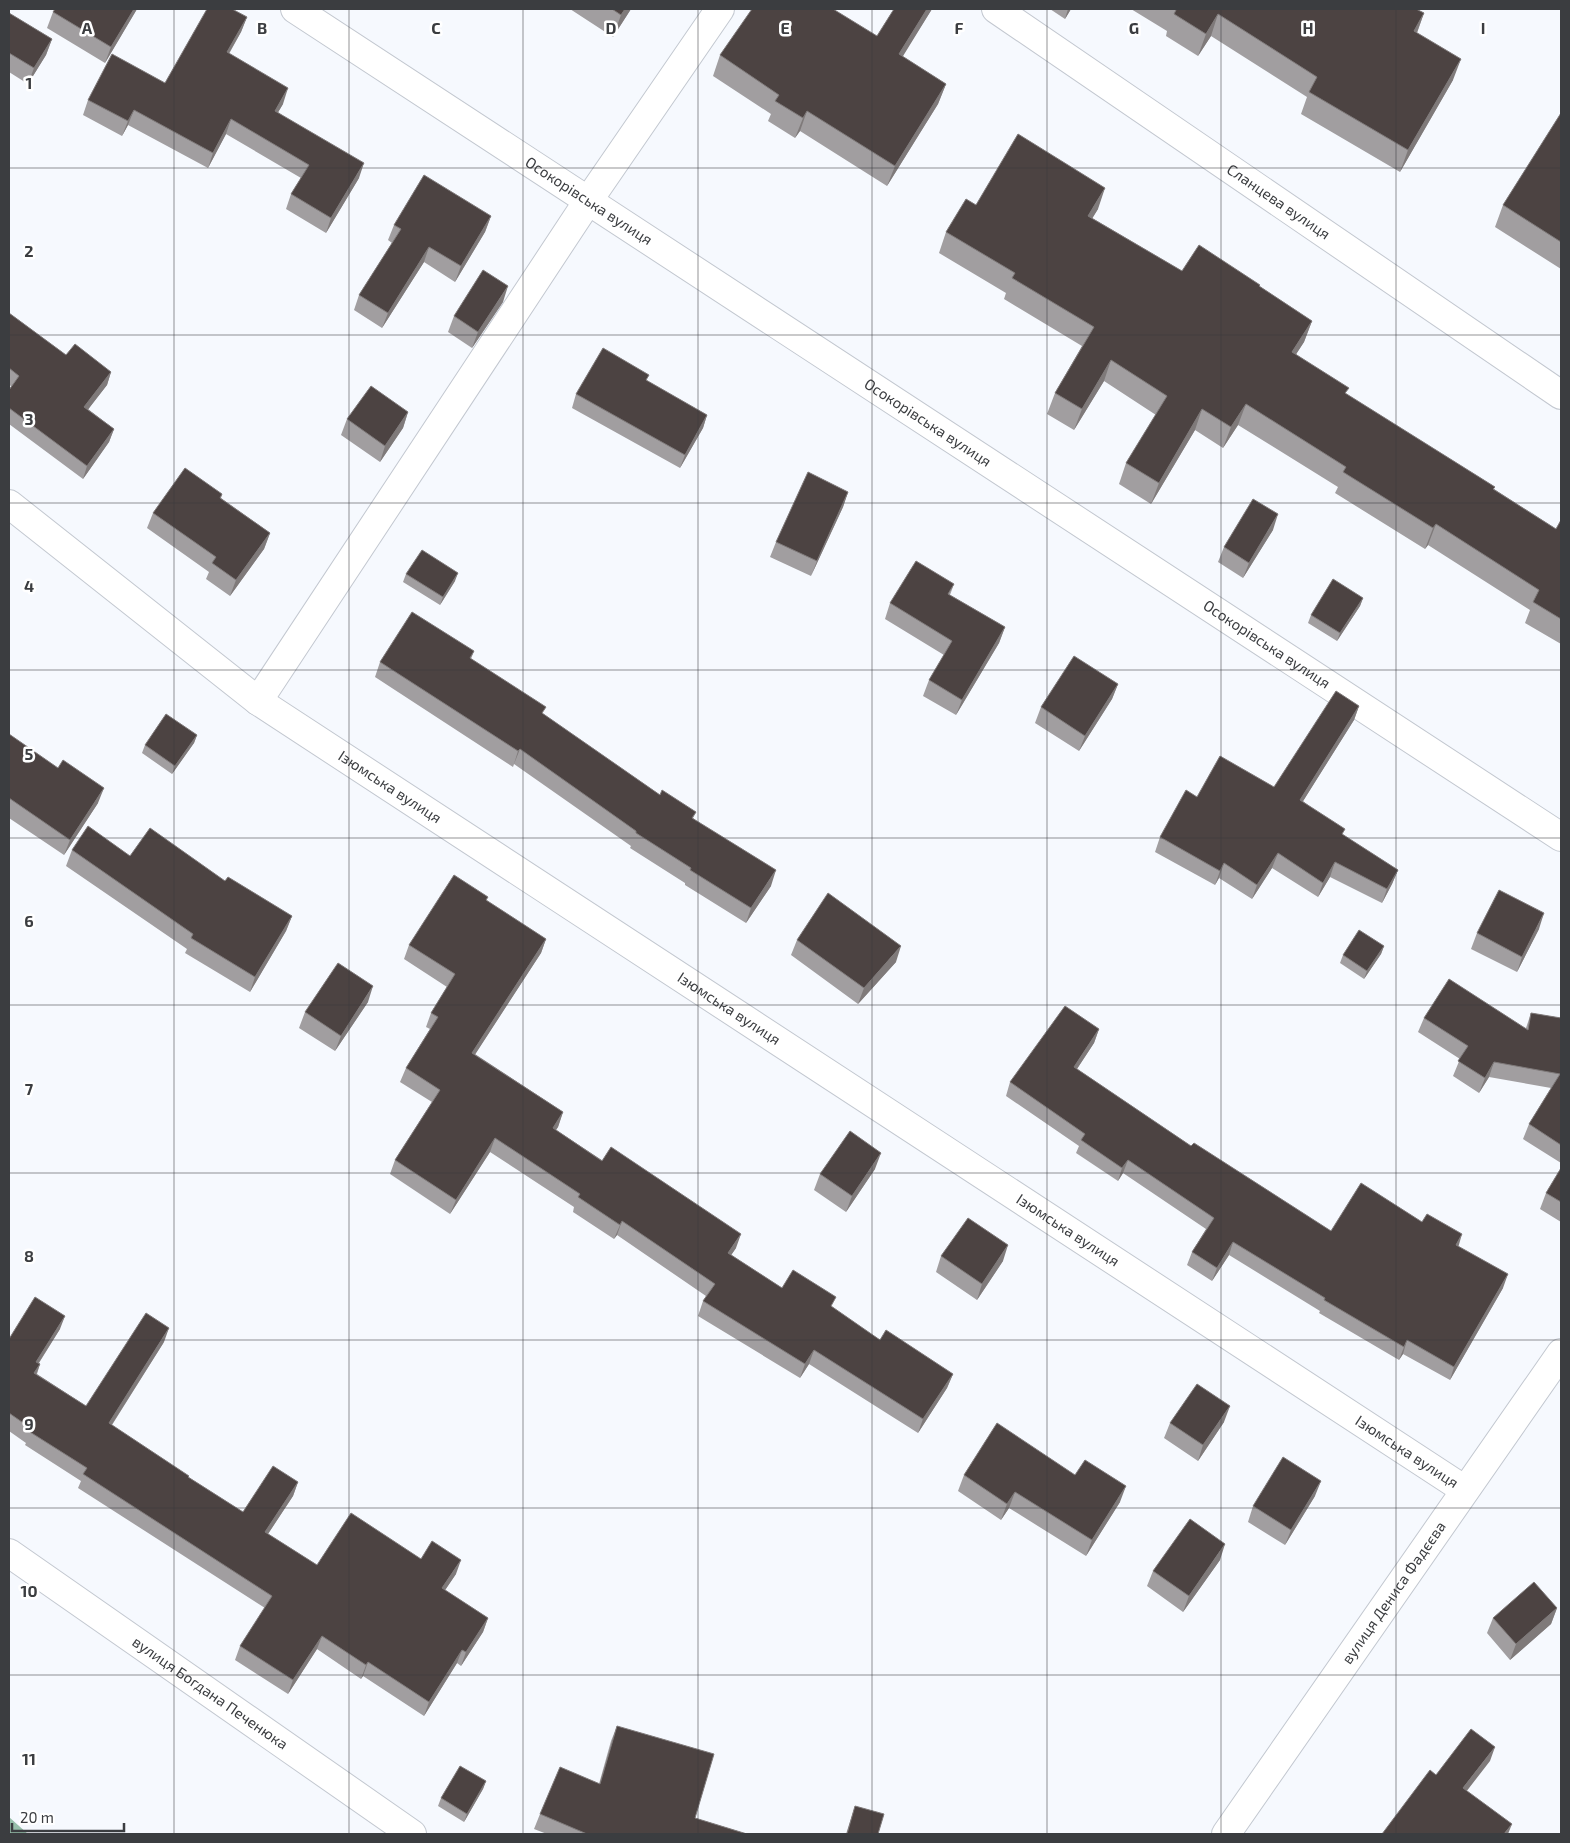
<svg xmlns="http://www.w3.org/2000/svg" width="1570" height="1843" viewBox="0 0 1570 1843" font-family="'Exo 2',sans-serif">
	<rect width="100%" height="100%" fill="#f6f9fe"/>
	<!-- forest -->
	<path fill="#97bfaa" d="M9,1817L28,1834H9Z"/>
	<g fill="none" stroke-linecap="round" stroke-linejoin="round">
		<!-- minor casing -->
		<g stroke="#c3c8d0" stroke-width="30">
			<g id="minor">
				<path id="s1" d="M295,9L1561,837"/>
				<path id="s2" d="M996,9L1561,395"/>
				<path id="s3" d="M9,504L258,701L1465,1490"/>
				<path d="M258,701L588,201L720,9"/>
				<path id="s4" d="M9,1553L412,1834"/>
			</g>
		</g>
		<!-- tertiary casing -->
		<g stroke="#c3c8d0" stroke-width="30">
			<g id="tertiary">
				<path id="s5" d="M1226,1834L1561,1353"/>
			</g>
		</g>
		<!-- minor -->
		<use href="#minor" stroke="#fff" stroke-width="28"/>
		<!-- tertiary -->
		<use href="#tertiary" stroke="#fff" stroke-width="28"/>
	</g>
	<!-- wall -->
	<path fill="#a19ea0" d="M55,9H137L105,63L47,28L53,12Z
		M570,9H631L613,37Z
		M894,9H932L902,56L946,84L938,104L887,186L800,131L795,138L768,121L771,114L713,76L720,55L877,36Z
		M1050,9H1071L1065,19Z
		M1131,9H1416L1424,13L1417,33L1453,80L1400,172L1301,114L1307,97L1211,36L1198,56L1166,36L1167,31Z
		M9,13L52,39L46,55L28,84L9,72Z
		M247,17L241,32L229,54L283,104L278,112L359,178L326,233L286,209L291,194L301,178L226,134L208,168L128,125L122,136L83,115L88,100L165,83Z
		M1561,113V269L1495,227L1503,205Z
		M976,205L1098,209L1092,218L1182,271L1259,286L1312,321L1304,342L1296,354L1346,394L1495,487L1494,489L1556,529L1561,520V644L1525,623L1530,610L1428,545L1425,549L1335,493L1338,487L1238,425L1223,448L1195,430L1151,504L1119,484L1126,463L1156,415L1104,381L1074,430L1047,414L1055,393L1082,346L1004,299L1006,293L939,253L946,232Z
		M491,216L485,232L455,282L424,262L382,328L354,310L359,295L392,243L388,240L394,225Z
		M503,302L472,348L448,332L454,316Z
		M9,313L66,355L111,372L107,385L88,409L114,429L109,442L83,479L9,424V390L11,386L9,385Z
		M647,381L707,415L703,428L680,468L572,408L576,394Z
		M408,412L403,428L380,462L341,435L347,419Z
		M848,492L843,507L811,576L770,557L776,542Z
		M222,494L221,498L270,533L264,549L230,596L206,579L209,572L147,528L153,513Z
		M1273,530L1243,578L1218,562L1224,547Z
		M406,574L455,581L440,605L403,582Z
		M954,584L950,595L1005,627L999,643L956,715L923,696L929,680L944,655L885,619L890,603Z
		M1363,598L1360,606L1337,641L1308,623L1311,615Z
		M474,651L471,659L543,714L660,795L696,812L693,818L771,886L746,923L685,885V883L630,848L631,846L514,764L513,767L375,677L380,662Z
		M1118,684L1112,699L1079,751L1035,723L1041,707Z
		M1359,706L1354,720L1303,801L1343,835L1398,870L1392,884L1382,903L1330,877L1318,897L1272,868L1252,899L1219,878L1215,885L1155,852L1160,837L1197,797L1274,787Z
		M9,734L98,803L64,855L9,818Z
		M197,735L194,743L172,774L142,753L145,745Z
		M72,850L130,856L225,881L292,916L286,931L250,992L185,953L187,949L66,866Z
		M486,901L546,939L541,953L475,1054L563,1112L558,1127L556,1130L736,1248L731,1255L782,1288L832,1308L880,1340L953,1374L947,1388L918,1433L809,1364L800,1378L698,1316L703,1301L706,1296L617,1235L614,1239L573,1212L574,1207L490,1152L450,1214L390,1174L395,1160L432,1102L400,1082L406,1068L430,1029L426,1027L431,1013L447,987L404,959L409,945Z
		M1539,929L1517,972L1471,949L1477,933Z
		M797,940L896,962L858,1004L791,955Z
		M1384,946L1381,954L1364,979L1340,963L1343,955Z
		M368,1002L335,1051L299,1028L305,1012Z
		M1531,1013L1561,1018V1163L1523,1139L1529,1124L1551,1088L1489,1077L1479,1093L1453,1076L1460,1059L1418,1032L1424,1018L1526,1028Z
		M1099,1029L1094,1043L1077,1069L1191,1146L1331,1231L1458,1246L1503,1288L1450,1380L1403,1354L1399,1360L1319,1313L1320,1311L1229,1255L1212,1281L1187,1265L1192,1252L1206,1229L1123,1173L1118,1181L1076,1153L1079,1146L1006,1096L1010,1082Z
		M1561,1168V1222L1540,1209L1546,1193Z
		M875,1169L846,1212L814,1190L820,1174Z
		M941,1256L1003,1261L977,1300L936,1272Z
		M60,1329L39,1363L40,1364L37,1374L86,1406L164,1342L112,1425L188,1477L243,1512L298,1482L293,1496L268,1534L317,1565L421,1559L456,1574L445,1590L488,1618L483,1632L461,1666L457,1663L424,1716L363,1676L361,1679L317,1649L288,1694L235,1660L240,1646L265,1608L78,1488L81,1481L25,1445L26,1443L9,1431V1339Z
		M1224,1422L1198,1461L1164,1438L1170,1423Z
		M964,1475H1075L1120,1502L1086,1556L1009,1508L1001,1520L958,1491Z
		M1315,1496L1285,1545L1248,1522L1253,1506Z
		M1220,1560L1183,1612L1147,1586L1153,1571Z
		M1557,1608L1551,1624L1510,1660L1487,1633L1493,1618Z
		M617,1726L695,1818L747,1834H547L534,1829L540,1814L599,1784L611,1741Z
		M486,1781L483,1789L464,1822L438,1806L441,1798Z
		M855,1806L878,1834H846Z"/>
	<!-- shaded-wall -->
	<path fill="#7f7a7a" d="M134,9H137L105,63L111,47Z
		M625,9H631L613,37L621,15Z
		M927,9H932L892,74L899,54Z
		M1068,9H1071L1065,19Z
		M1424,13L1416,35L1414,31Z
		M1218,14L1211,36L1198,56L1206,34Z
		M247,17L241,32L221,67L227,52Z
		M52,39L46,55L28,84L34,68Z
		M1461,59L1453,80L1400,172L1408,150Z
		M946,84L938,104L887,186L895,166Z
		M288,88L283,104L270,126L275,111Z
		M134,110L128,125L122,136L128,121Z
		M807,111L800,131L795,138L803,118Z
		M231,119L226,134L208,168L213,153Z
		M364,163L359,178L326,233L331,218Z
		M1105,188L1098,209L1081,237L1088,216Z
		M491,216L485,232L455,282L461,266Z
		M429,247L424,262L382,328L388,313Z
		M508,286L503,302L472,348L478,332Z
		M1312,321L1304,342L1284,373L1292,352Z
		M1111,360L1104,381L1074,430L1082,409Z
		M111,372L107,385L80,420L84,407Z
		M1246,404L1238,425L1223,448L1231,427Z
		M1202,409L1195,430L1151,504L1159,483Z
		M408,412L403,428L380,462L385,446Z
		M707,415L703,428L680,468L685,455Z
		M114,429L109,442L83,479L87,466Z
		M848,492L843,507L811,576L817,561Z
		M1278,514L1273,530L1243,578L1249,563Z
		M1436,524L1428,545L1425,549L1433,528Z
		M270,533L264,549L230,596L236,580Z
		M458,573L455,581L440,605L443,597Z
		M1363,598L1360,606L1337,641L1340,633Z
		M1005,627L999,643L956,715L962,700Z
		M1118,684L1112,699L1079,751L1085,736Z
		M1359,706L1354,720L1295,814L1300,800Z
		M197,735L194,743L172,774L175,766Z
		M520,749L514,764L513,767L518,751Z
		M104,788L98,803L64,855L70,840Z
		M1278,853L1272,868L1252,899L1257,885Z
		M1335,862L1330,877L1318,897L1323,883Z
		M1224,863L1219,878L1215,885L1220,871Z
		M776,870L771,886L746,923L751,908Z
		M1398,870L1392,884L1382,903L1387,889Z
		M1544,913L1539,929L1517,972L1522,957Z
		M292,916L286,931L250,992L255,977Z
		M546,939L541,953L467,1067L472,1053Z
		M901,946L896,962L858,1004L864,988Z
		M1384,946L1381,954L1364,979L1367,971Z
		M373,986L368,1002L335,1051L341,1036Z
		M1099,1029L1094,1043L1069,1081L1074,1067Z
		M1494,1062L1489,1077L1479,1093L1485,1078Z
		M563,1112L558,1127L547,1143L553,1128Z
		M495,1138L490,1152L450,1214L456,1200Z
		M881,1153L875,1169L846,1212L852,1196Z
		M1128,1160L1123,1173L1118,1181L1122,1168Z
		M622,1221L617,1235L614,1239L620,1225Z
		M741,1234L736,1248L723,1267L728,1253Z
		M1462,1234L1458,1248L1456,1245Z
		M1233,1242L1229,1255L1212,1281L1217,1268Z
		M1008,1245L1003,1261L977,1300L982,1284Z
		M1508,1274L1503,1288L1450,1380L1454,1367Z
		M65,1316L60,1329L31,1375L36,1362Z
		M169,1328L164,1342L104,1437L109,1423Z
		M1407,1340L1403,1354L1399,1360L1404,1347Z
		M814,1350L809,1364L800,1378L805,1364Z
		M40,1364L35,1378L34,1373Z
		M953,1374L947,1388L918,1433L923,1419Z
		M1230,1406L1224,1422L1198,1461L1203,1445Z
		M1321,1481L1315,1496L1285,1545L1291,1530Z
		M298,1482L293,1496L260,1546L265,1532Z
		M1126,1486L1120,1502L1086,1556L1092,1540Z
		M1015,1492L1009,1508L1001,1520L1007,1504Z
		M1225,1544L1220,1560L1183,1612L1189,1596Z
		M461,1560L456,1574L437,1602L442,1588Z
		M1557,1608L1551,1624L1510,1660L1516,1644Z
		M488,1618L483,1632L461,1666L466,1652Z
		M322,1636L317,1649L288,1694L293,1680Z
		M462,1650L457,1663L424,1716L429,1702Z
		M368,1662L363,1676L361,1679L366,1665Z
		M1495,1747L1490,1761L1459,1801L1463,1788Z
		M486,1781L483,1789L464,1822L467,1814Z
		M1512,1824L1508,1834H1504Z"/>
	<!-- building -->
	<path fill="#4c4342" stroke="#7f7a7a" d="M55,9H134L111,47L53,12Z
		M207,9H232L247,17L227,52L288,88L275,111L364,163L331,218L291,194L309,165L231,119L213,153L134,110L128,121L88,100L112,54L165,83Z
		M612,9H625L621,15Z
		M752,9H833L877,36L894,9H927L899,54L946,84L895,166L807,111L803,118L775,101L779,95L720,55Z
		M1174,9H1416L1424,13L1414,31L1461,59L1408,150L1309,92L1317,77L1218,14L1206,34L1174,14L1176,10Z
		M9,13L52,39L34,68L9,53Z
		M1561,113V242L1503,205Z
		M1018,134L1105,188L1088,216L1182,271L1199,245L1260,285L1259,286L1312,321L1292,352L1349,388L1345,393L1495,487L1493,489L1556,529L1561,520V619L1533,602L1539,590L1436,524L1433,528L1343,472L1346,467L1246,404L1231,427L1202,409L1159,483L1126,463L1167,396L1111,360L1082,409L1055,393L1094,327L1012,278L1015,273L946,232L966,199L976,205Z
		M424,175L491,216L461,266L429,247L388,313L359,295L401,229L394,225Z
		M483,270L508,286L478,332L454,316Z
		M9,313L66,355L75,344L111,372L84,407L114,429L87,466L9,408V390L19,376L9,368Z
		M603,348L649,375L646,380L707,415L685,455L576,394Z
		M371,386L408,412L385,446L347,419Z
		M185,468L222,494L220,498L270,533L236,580L212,563L216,557L153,513Z
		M808,472L848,492L817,561L776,542Z
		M1253,499L1278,514L1249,563L1224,547Z
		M422,550L458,573L443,597L406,574Z
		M916,561L954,584L948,594L1005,627L962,700L929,680L952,641L890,603Z
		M1333,579L1363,598L1340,633L1311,615Z
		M412,612L474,651L470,658L546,707L542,713L660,795L662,790L696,812L692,818L776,870L751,908L690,870L691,868L636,833V831L520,749L518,751L380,662Z
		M1074,656L1118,684L1085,736L1041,707Z
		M1336,691L1359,706L1300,800L1345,829L1342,834L1398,870L1387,889L1335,862L1323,883L1278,853L1257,885L1224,863L1220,871L1160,837L1186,790L1197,797L1220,756L1274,787Z
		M166,714L197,735L175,766L145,745Z
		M9,734L58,768L63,760L104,788L70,840L9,798Z
		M88,826L130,856L150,828L225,881L228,877L292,916L255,977L191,938L193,934L72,850Z
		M454,875L488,897L486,900L546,939L472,1053L563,1112L553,1128L602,1161L611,1147L741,1234L728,1253L782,1288L793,1270L836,1297L831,1306L880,1340L886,1330L953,1374L923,1419L814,1350L805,1364L703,1301L715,1284L622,1221L620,1225L578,1197L580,1194L495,1138L456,1200L395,1160L440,1090L406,1068L438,1017L431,1013L455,974L409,945Z
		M1499,890L1544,913L1522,957L1477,933Z
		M828,893L901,946L864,988L797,940Z
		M1359,930L1384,946L1367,971L1343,955Z
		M338,963L373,986L341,1036L305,1012Z
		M1449,979L1528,1030L1531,1013L1561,1018V1145L1529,1124L1560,1074L1494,1062L1485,1078L1458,1061L1468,1046L1424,1018Z
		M1065,1006L1099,1029L1074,1067L1191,1146L1194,1143L1331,1231L1361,1183L1422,1222L1427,1214L1462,1234L1456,1245L1508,1274L1454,1367L1407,1340L1404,1347L1324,1300L1325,1298L1233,1242L1217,1268L1192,1252L1214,1218L1128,1160L1122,1168L1081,1140L1085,1134L1010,1082Z
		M850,1131L881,1153L852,1196L820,1174Z
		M1561,1168V1202L1546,1193Z
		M968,1218L1008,1245L982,1284L941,1256Z
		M35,1297L65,1316L36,1362L40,1364L34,1373L86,1406L146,1313L169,1328L109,1423L189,1476L188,1477L243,1512L273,1466L298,1482L265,1532L317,1565L351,1513L421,1559L432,1541L461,1560L442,1588L488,1618L466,1652L462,1650L429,1702L368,1662L366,1665L322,1636L293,1680L240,1646L272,1596L83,1474L87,1468L30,1432L32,1429L9,1413V1339Z
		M1197,1384L1230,1406L1203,1445L1170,1423Z
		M997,1423L1075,1475L1085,1460L1126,1486L1092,1540L1015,1492L1007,1504L964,1475Z
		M1283,1457L1321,1481L1291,1530L1253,1506Z
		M1190,1519L1225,1544L1189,1596L1153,1571Z
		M1534,1582L1557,1608L1516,1644L1493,1618Z
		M617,1726L714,1754L695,1818L747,1834H587L540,1814L560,1767L600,1784Z
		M1471,1729L1495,1747L1463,1788L1512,1824L1504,1834H1382L1430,1770L1436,1775Z
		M460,1766L486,1781L467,1814L441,1798Z
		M855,1806L884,1814L878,1834H847Z"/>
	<!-- grid -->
	<path fill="none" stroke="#3b3d40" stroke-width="1" stroke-opacity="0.55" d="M174,9V1834M349,9V1834M523,9V1834M698,9V1834M872,9V1834M1047,9V1834M1221,9V1834M1396,9V1834M9,168H1561M9,335H1561M9,503H1561M9,670H1561M9,838H1561M9,1005H1561M9,1173H1561M9,1340H1561M9,1508H1561M9,1675H1561"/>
	<g text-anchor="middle" stroke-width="5" stroke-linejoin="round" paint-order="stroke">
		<!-- street labels -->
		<g font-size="15" fill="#3b3d40" stroke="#fff">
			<text dy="5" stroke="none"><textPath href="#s1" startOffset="351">Осокорівська вулиця</textPath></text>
			<text dy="5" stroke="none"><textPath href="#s2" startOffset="342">Сланцева вулиця</textPath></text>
			<text dy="5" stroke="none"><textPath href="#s1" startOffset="756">Осокорівська вулиця</textPath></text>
			<text dy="5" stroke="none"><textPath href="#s1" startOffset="1161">Осокорівська вулиця</textPath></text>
			<text dy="5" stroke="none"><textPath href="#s3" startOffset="475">Ізюмська вулиця</textPath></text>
			<text dy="5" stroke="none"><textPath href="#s3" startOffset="880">Ізюмська вулиця</textPath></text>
			<text dy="5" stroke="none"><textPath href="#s3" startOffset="1285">Ізюмська вулиця</textPath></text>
			<text dy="5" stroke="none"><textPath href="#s3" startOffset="1690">Ізюмська вулиця</textPath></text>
			<text dy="5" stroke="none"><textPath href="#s5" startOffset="294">вулиця Дениса Фадєєва</textPath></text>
			<text dy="5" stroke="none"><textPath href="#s4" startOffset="245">вулиця Богдана Печенюка</textPath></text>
		</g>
	</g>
	<g font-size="16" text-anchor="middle" font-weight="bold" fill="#3b3d40" stroke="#fff" stroke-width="5" stroke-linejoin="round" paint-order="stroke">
		<text x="87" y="34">A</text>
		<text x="262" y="34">B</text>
		<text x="436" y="34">C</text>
		<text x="611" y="34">D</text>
		<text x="785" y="34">E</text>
		<text x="959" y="34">F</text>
		<text x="1134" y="34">G</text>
		<text x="1308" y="34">H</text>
		<text x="1483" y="34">I</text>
		<text x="29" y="89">1</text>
		<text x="29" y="257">2</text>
		<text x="29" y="425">3</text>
		<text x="29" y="592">4</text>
		<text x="29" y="760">5</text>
		<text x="29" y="927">6</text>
		<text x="29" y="1095">7</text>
		<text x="29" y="1262">8</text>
		<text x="29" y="1430">9</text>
		<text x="29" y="1597">10</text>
		<text x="29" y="1765">11</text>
	</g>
	<!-- border -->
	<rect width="1570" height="1843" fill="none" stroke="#3b3d40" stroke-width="20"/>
	<!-- scale -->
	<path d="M12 1823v8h112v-8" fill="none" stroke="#3b3d40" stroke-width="2.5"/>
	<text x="20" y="1823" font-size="15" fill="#3b3d40" stroke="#ffffff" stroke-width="4" paint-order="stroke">20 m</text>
</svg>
